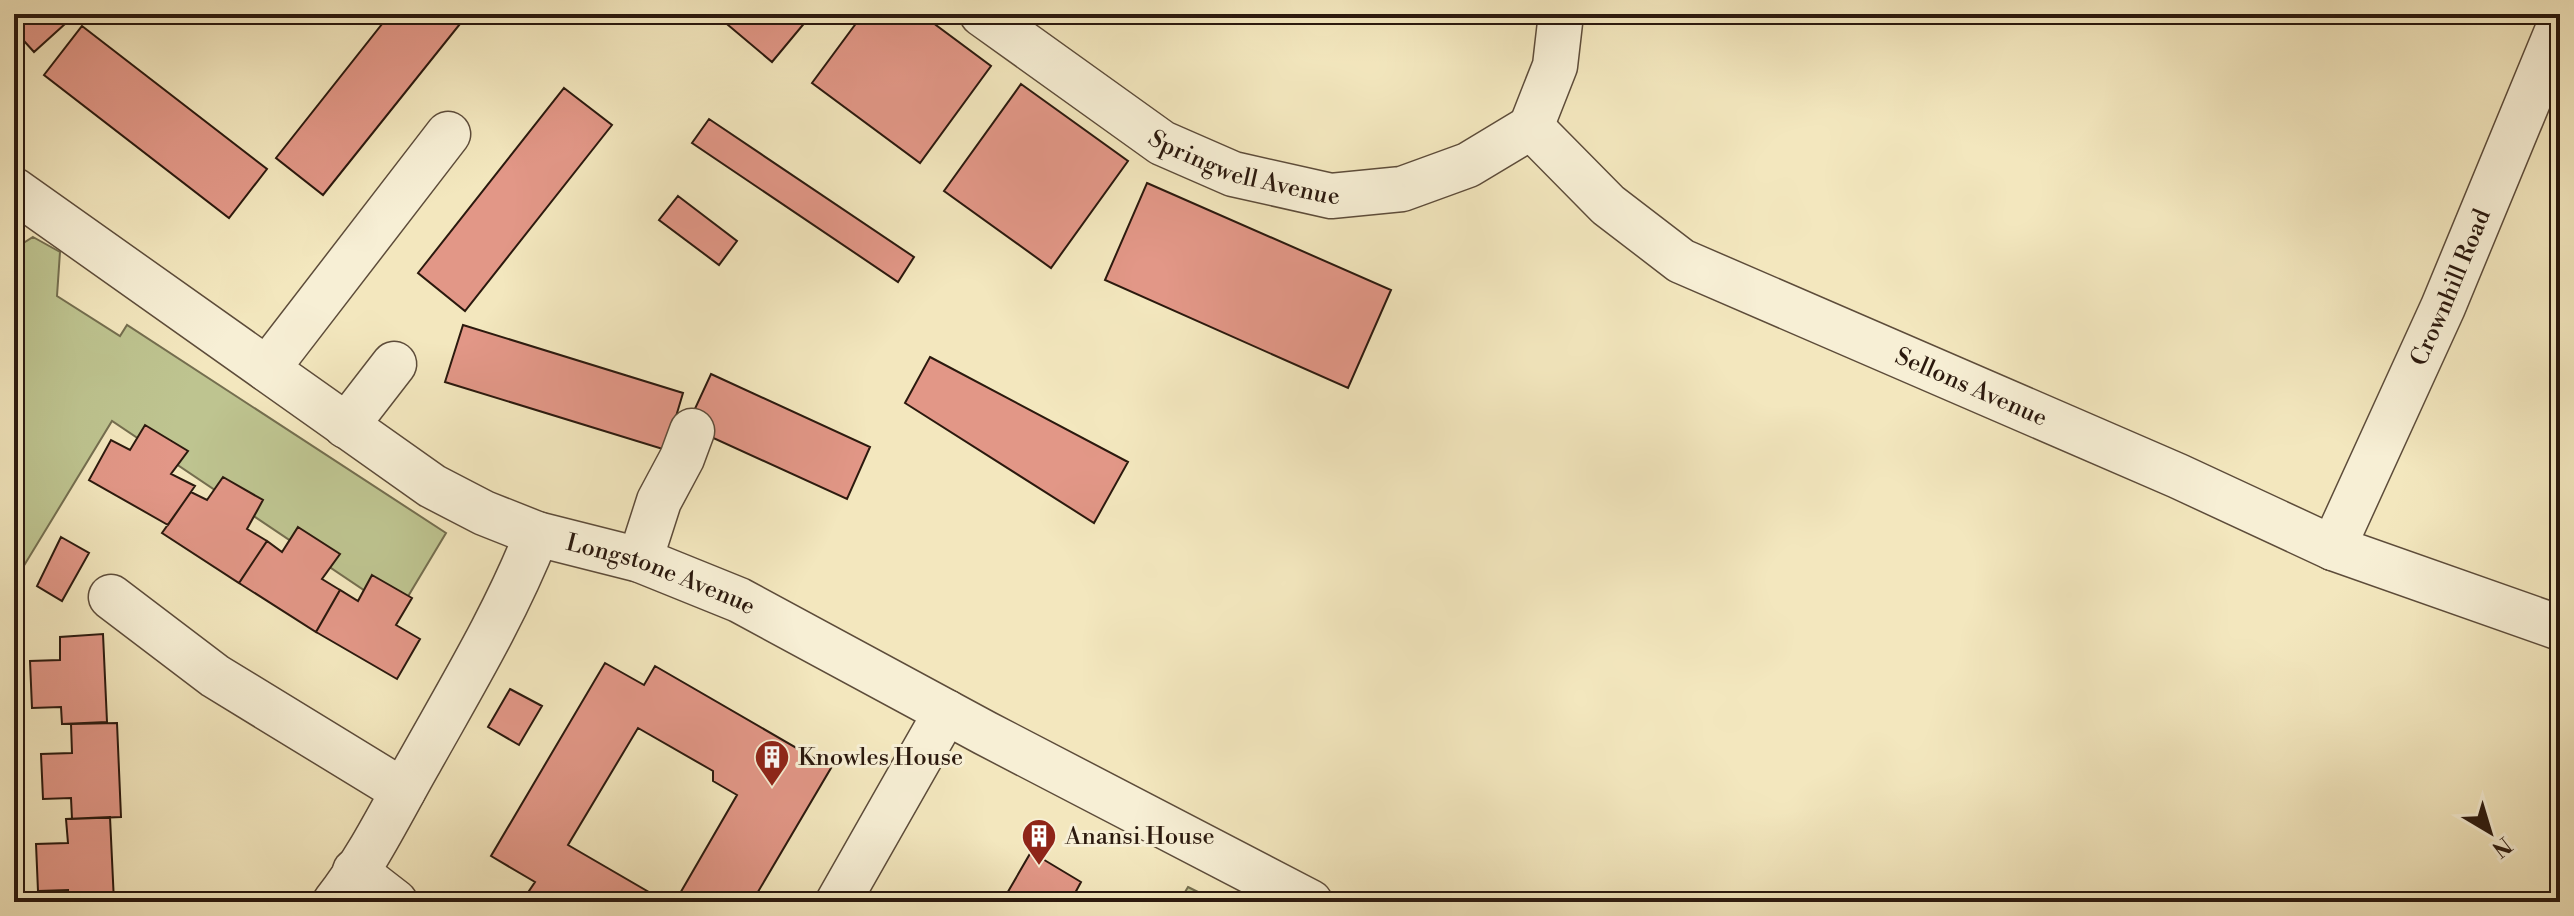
<svg xmlns="http://www.w3.org/2000/svg" width="2574" height="916" viewBox="0 0 2574 916" font-family="'Libre Bodoni',serif">
	<rect width="100%" height="100%" fill="#f3e7be"/>
	<filter id="stains"><feTurbulence type="fractalNoise" baseFrequency=".0025" numOctaves="4"/><feColorMatrix values="0 0 0 0 .2 0 0 0 0 .09 0 0 0 0 .02 0 0 0 .5 -.17"/></filter>
	<radialGradient id="worn" r=".72"><stop offset=".6" stop-color="#630" stop-opacity="0"/><stop offset="1" stop-color="#630" stop-opacity=".3"/></radialGradient>
	<!-- green -->
	<path fill="#bec490" stroke="#746e4f" stroke-width="2" d="M33,237L60,252L57,296L120,336L127,325L446,533L398,613L112,421L14,582V249Z
		M1188,887L1218,902H1179Z"/>
	<!-- building -->
	<path fill="#e29787" stroke="#2b190e" stroke-width="2" d="M16,14H76L34,52L14,30Z
		M390,14H468L323,195L276,158Z
		M715,14H812L772,62Z
		M863,14H921L991,66L920,163L812,83Z
		M82,26L267,169L229,218L44,75Z
		M1021,84L1128,161L1051,268L944,191Z
		M564,88L612,125L465,311L418,273Z
		M709,119L914,257L898,282L692,143Z
		M1147,183L1391,290L1348,388L1105,280Z
		M678,196L737,241L719,265L659,220Z
		M463,325L683,393L666,450L445,382Z
		M930,357L1128,462L1094,523L905,403Z
		M711,374L870,447L847,499L687,426Z
		M145,425L188,451L171,474L195,486L168,525L89,480L111,440L130,450Z
		M223,477L263,500L247,529L267,541L239,583L162,533L191,492L207,500Z
		M298,527L340,554L322,579L340,590L316,632L239,583L267,541L282,552Z
		M61,537L89,553L62,601L37,586Z
		M372,575L412,598L396,625L420,639L397,679L316,632L340,590L358,601Z
		M103,634L107,722L62,724L61,707L32,708L30,661L60,660V637Z
		M605,663L644,685L655,666L831,768L752,902H675L737,795L713,781V771L638,728L568,845L666,902H548L529,891L535,882L491,856Z
		M510,689L542,706L519,745L488,727Z
		M117,723L121,817L72,819L71,798L43,799L41,754L72,753L71,724Z
		M110,817L114,902H68V890L38,891L36,844L68,843L66,819Z
		M1031,852L1081,882L1074,895L1085,902H1002Z"/>
	<g fill="none" stroke-linecap="round" stroke-linejoin="round">
		<!-- minor casing -->
		<g stroke="#5d4c3a" stroke-width="47">
			<g id="minor">
				<path id="s1" d="M982,14L1162,143L1233,174L1331,196L1402,189L1468,165L1531,127"/>
				<path id="s2" d="M1531,127L1608,205L1681,261L2178,476L2333,548L2560,628"/>
				<path d="M1531,127L1555,66L1561,14"/>
				<path id="s3" d="M14,190L432,486L484,513L537,534L640,560L739,600L985,733L1310,902"/>
				<path d="M267,369L448,134"/>
				<path d="M346,426L394,364"/>
				<path id="s4" d="M2333,548L2443,307L2560,24"/>
				<path d="M640,560L659,501L682,458L692,431"/>
				<path d="M111,597L215,676L403,791"/>
				<path d="M355,871L395,902"/>
				<path d="M335,902C367,862 394,806 420,761C462,686 506,613 537,534"/>
				<path d="M838,902L946,712"/>
			</g>
		</g>
		<!-- minor -->
		<use href="#minor" stroke="#f7efd5" stroke-width="44"/>
	</g>
	<!-- icons -->
	<defs>
		<g id="building-pin" transform="scale(1.8)"><path d="M0 17L-7.5 6A9.5 9.5 0 1 1 7.5 6Z" fill="#8f2418" stroke="#f7efd5"/><path d="M-4-6H4V6H1V3H-1V6H-4ZM-2.5-4.3h1.7v1.8h-1.7ZM.8-4.3h1.7v1.8H.8ZM-2.5-1h1.7V.8h-1.7ZM.8-1h1.7V.8H.8Z" fill="#fff"/></g>
	</defs>
	<g fill-rule="evenodd">
		<use href="#building-pin" x="772" y="757"/>
		<use href="#building-pin" x="1039" y="836"/>
	</g>
	<g text-anchor="middle" stroke-width="6" stroke-linejoin="round" paint-order="stroke">
		<!-- street labels -->
		<g font-size="24" fill="#2b190e" stroke="#f7efd5">
			<text dy="8" stroke="none"><textPath href="#s1" startOffset="308">Springwell Avenue</textPath></text>
			<text dy="8" stroke="none"><textPath href="#s4" startOffset="286">Crownhill Road</textPath></text>
			<text dy="8" stroke="none"><textPath href="#s2" startOffset="518">Sellons Avenue</textPath></text>
			<text dy="8" stroke="none"><textPath href="#s3" startOffset="758">Longstone Avenue</textPath></text>
		</g>
		<!-- poi labels -->
		<g font-size="24" fill="#2b190e" stroke="#f7efd5" text-anchor="start">
			<text x="798" y="765">Knowles House</text>
			<text x="1065" y="844">Anansi House</text>
		</g>
	</g>
	<!-- margin -->
	<rect width="2574" height="916" fill="none" stroke="#f3e7be" stroke-width="48"/>
	<rect x="16" y="16" width="2542" height="884" fill="none" stroke="#2b190e" stroke-width="4"/>
	<rect x="24" y="24" width="2526" height="868" fill="none" stroke="#2b190e" stroke-width="2"/>
	<!-- north arrow -->
	<g transform="translate(2490 832) rotate(142)" stroke="#f7efd5" stroke-width="6" paint-order="stroke">
	<path d="M0-6L14 30L0 20L-14 30Z" fill="#2b190e"/>
	<text y="-12" font-size="22" font-weight="bold" text-anchor="middle" fill="#2b190e">N</text>
	</g>
	<rect width="100%" height="100%" filter="url(#stains)"/>
	<rect width="100%" height="100%" fill="url(#worn)"/>
</svg>
